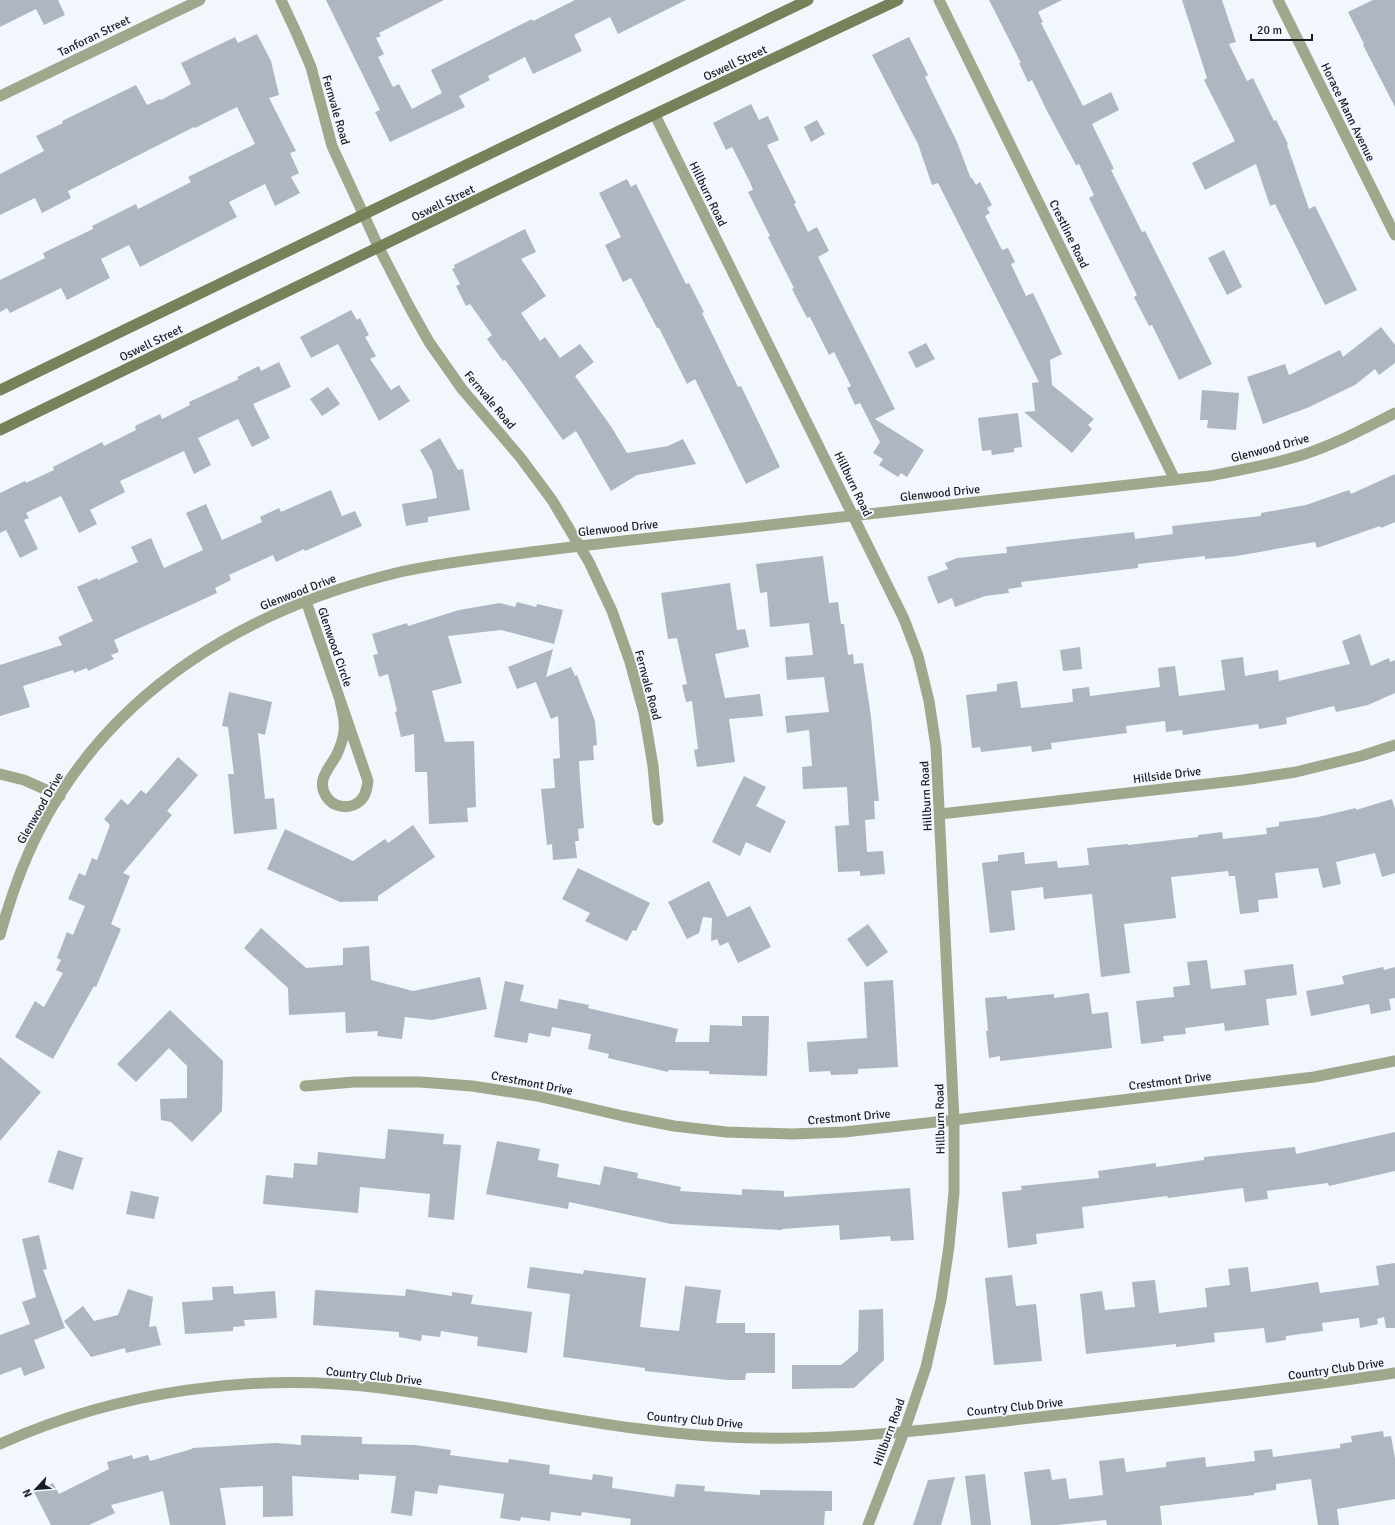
<svg xmlns="http://www.w3.org/2000/svg" width="1395" height="1525" viewBox="0 0 1395 1525" font-family="Signika,sans-serif">
	<rect width="100%" height="100%" fill="#f2f7fe"/>
	<!-- building -->
	<path fill="#aeb6c2" d="M0,0H58L65,15L44,25L36,9L0,27Z
		M326,0H444L379,33L381,36L376,38L384,54L378,57L393,87L399,84L412,109L442,93L431,70L532,19L533,21L575,0H686L618,34L610,17L574,35L582,51L533,74L525,57L488,76L490,80L459,96L465,107L390,142L375,112L380,110Z
		M989,0H1062L1038,12L1043,22L1041,23L1083,106L1111,92L1119,110L1092,124L1114,169L1111,170L1142,232L1145,231L1212,364L1179,380L1152,325L1149,326L1134,297L1137,295L1089,198L1094,195L1079,164L1076,165L1046,109L1032,80L1028,82L1019,63H1021Z
		M1182,0H1222L1236,42L1229,44L1247,81L1253,78L1274,121L1276,120L1288,144L1287,145L1309,209L1315,206L1357,290L1325,305L1275,204L1270,206L1256,164L1205,190L1192,163L1235,141L1204,80L1207,78Z
		M1373,0H1395V107L1363,45L1364,44L1348,12Z
		M257,34L271,61L279,95L269,98L296,151L290,153L299,173L291,177L300,193L275,206L265,184L229,202L237,217L140,267L129,245L101,259L110,278L67,300L61,288L10,313L7,308L0,312V280L45,258L43,253L93,229L92,226L136,204L138,209L191,182L188,177L255,144L237,107L195,128L194,127L68,191L71,198L42,213L35,198L0,215V174L44,151L36,136L63,123L62,121L136,85L147,105L160,99L161,100L191,84L181,63L235,37L238,43Z
		M909,37L928,75L925,77L957,142L971,179L972,178L976,185L980,182L992,205L987,208L990,213L985,216L1002,250L1008,248L1015,262L1011,264L1026,296L1033,293L1062,354L1050,360L1052,385L1094,419L1088,425L1092,429L1072,453L1024,412L1035,411L1032,383L1039,382L938,183L932,185L918,144L872,55Z
		M751,104L759,120L768,116L779,140L767,145L796,203L794,204L808,232L817,227L829,251L818,257L895,409L875,419L924,450L907,477L901,473L898,477L879,465L883,459L873,453L880,442L860,403L855,405L847,388L851,386L834,352L829,355L810,317L807,318L792,289L794,288L768,237L770,236L748,192L753,190L750,182L732,147L726,150L713,123Z
		M817,120L825,134L811,142L804,127Z
		M627,179L631,187L636,184L686,284L689,283L704,312L702,313L738,387L741,386L780,467L746,484L695,379L687,384L659,328H657L631,278L623,282L605,245L621,237L599,193Z
		M525,229L536,252L521,259L546,296L521,313L540,341L545,337L560,358L580,344L594,362L575,376L612,428L627,453L668,446L683,439L696,464L637,475L611,491L576,431L563,440L523,384L505,360L503,361L487,339L492,335L470,304L466,306L456,286L460,284L452,269L455,268L454,265Z
		M1224,250L1242,287L1227,295L1208,258Z
		M351,310L357,320L360,318L369,335L365,337L376,356L370,359L391,390L399,385L410,401L379,421L338,344L311,358L300,337Z
		M1381,327L1395,345V363L1379,375L1375,369L1355,385L1307,408L1263,424L1247,377L1285,364L1289,375L1340,350L1343,357Z
		M926,343L935,359L916,368L908,352Z
		M279,362L291,387L253,404L270,438L252,447L238,419L198,438L211,465L194,474L184,451L120,481L125,492L90,510L97,524L79,533L61,496L26,513L29,518L24,520L38,549L20,558L6,530L0,533V493L25,481L26,483L54,470L53,467L102,442L104,446L136,430L135,426L160,414L162,419L190,405L189,402L239,379L237,377L259,366L261,371Z
		M328,387L340,404L322,416L310,399Z
		M1202,390L1239,393L1236,430L1207,428L1208,420H1200Z
		M1018,413L1022,447L1014,448V452L992,455L991,450L982,451L978,418Z
		M440,438L458,470L463,469L470,510L428,517V522L406,526L402,504L437,498L432,471L420,450Z
		M1395,474V522L1381,528L1380,526L1317,548L1315,542L1237,556L1205,559V556L1138,564V568L1021,582L1022,587L1008,589L1009,593L985,596L955,607L952,598L938,604L927,577L948,569L945,563L957,558L1007,553L1006,547L1134,532L1135,539L1173,534L1172,526L1261,516V513L1306,505L1349,490L1351,494Z
		M331,490L342,516L355,511L362,526L305,551L304,549L276,562L273,555L229,575L231,580L215,588L217,593L114,640L119,652L111,655L114,659L88,671L87,668L74,673L73,670L23,686L30,707L0,716V665L62,645L58,637L93,621L77,587L97,578L98,580L138,562L131,547L151,538L164,568L203,550L186,513L206,504L222,540L262,522L260,517L279,508L281,512Z
		M823,556L829,603L838,602L841,624H844L848,655L853,654L854,664L863,663L871,717L879,801H874L875,819L865,820L867,852L883,851L885,874L860,876V871L838,872L835,826L849,825L847,787L803,789L802,767L812,766L809,730L787,733L785,716L829,712L824,677L787,680L785,657L813,655L809,623L770,627L767,592L760,593L756,564Z
		M730,583L737,630L745,629L749,647L715,654L725,698L760,694L763,716L729,719L735,762L697,767L694,750L698,749L692,701L686,702L682,685L687,684L677,638L668,639L661,593Z
		M517,602L536,607L537,604L563,610L554,644L501,630L448,636L462,683L432,691L445,742L474,741L476,807L467,808L468,822L429,824L427,772H415L414,734L401,737L395,712L397,711L388,674L379,677L373,655L378,654L372,634L407,623L408,626L459,610L500,603L515,607Z
		M1360,634L1371,666L1389,658L1390,662L1395,660V693L1368,705L1336,712L1334,706L1286,718L1287,724L1259,729L1258,724L1183,735L1182,730L1166,732L1165,721L1126,726L1127,733L1051,743L1052,749L1032,752L1031,746L981,752L980,747L972,748L966,695L997,691V684L1017,681L1021,708L1073,702L1072,689L1089,687L1090,696L1160,687L1158,668L1175,666L1179,696L1225,690L1221,660L1243,657L1245,676L1278,670L1279,681L1350,664L1342,641Z
		M1080,647L1082,669L1063,671L1060,650Z
		M553,649L546,677L571,667L575,676L577,675L595,721L597,745L593,746L594,760L579,761L580,780L584,828L578,829L579,841H575L577,858L553,860L552,844L547,845L541,789L555,788L553,759L560,758L558,716L551,719L536,682L517,689L508,667Z
		M229,692L272,702L265,735L258,733L265,799L274,798L277,829L234,834L228,774H234L228,727L222,726Z
		M178,757L198,775L167,811L172,815L123,873L130,876L111,924L121,929L96,987L94,986L53,1059L15,1037L35,1001L44,1007L63,973L56,970L61,960L57,958L67,932L73,935L85,906L68,899L79,873L85,876L92,858L97,860L110,825L104,819L121,799L128,805L141,790L146,794Z
		M744,776L766,787L756,806L786,821L770,853L746,842L740,856L712,842Z
		M1392,799L1395,809V873L1382,877L1375,853L1336,862L1341,884L1323,888L1318,868L1275,873L1278,898L1258,900L1259,912L1240,914L1235,876H1229L1228,871L1171,877L1176,918L1124,924L1130,973L1101,977L1092,894L1044,899L1043,887L1011,891L1015,930L990,933L982,863L998,861V855L1024,852L1025,864L1057,861L1058,868L1089,865L1087,848L1128,844V845L1198,837V835L1222,832L1223,839L1267,834L1266,828L1279,826V822L1318,817L1356,808V810Z
		M413,825L435,857L378,896V901L340,902L267,869L285,829L353,861L385,839L388,843Z
		M578,868L650,903L636,931L633,930L627,941L585,921L590,913L562,899Z
		M709,881L727,917L750,906L771,947L738,963L728,942L720,946L717,939L711,941L712,918L703,917L699,933L687,939L668,902Z
		M868,924L888,952L867,967L847,939Z
		M261,928L306,968L343,965V948L369,946L371,980L413,991L480,977L487,1009L432,1020L405,1017L402,1039L377,1036L378,1031L346,1033L345,1012L289,1015L288,988L244,948Z
		M1207,960L1211,989L1246,985L1244,970L1293,964L1297,995L1266,999L1269,1025L1225,1031L1224,1023L1185,1028L1186,1034L1163,1036L1164,1041L1141,1044L1136,1001L1174,997L1173,987L1190,985L1187,962Z
		M1383,967L1384,970L1395,967V998L1389,999L1391,1010L1371,1014L1369,1004L1311,1016L1306,991L1344,984L1342,976Z
		M893,980L898,1067L858,1069V1074L831,1075L830,1071L809,1072L807,1042L867,1038L864,982Z
		M505,981L524,985L520,1001L557,1009L559,999L589,1005L588,1008L678,1029L675,1042H709L710,1025L742,1026V1016H769L767,1076L709,1074V1071L668,1070V1072L608,1058L609,1054L588,1049L591,1034L552,1027L550,1037L529,1033L527,1043L494,1037Z
		M1089,993L1092,1014L1108,1012L1112,1048L1000,1061V1056L989,1058L986,1031H988L985,998L1007,996V999L1054,994V998Z
		M170,1010L223,1061L222,1111L192,1142L171,1122L161,1120L160,1099L187,1098V1066L169,1048L136,1082L117,1064Z
		M0,1057L41,1092L0,1141Z
		M388,1129L444,1134L443,1144L461,1145L454,1220L428,1217L430,1194L360,1187L358,1213L263,1204L266,1175L293,1178L294,1163L317,1165L318,1152L385,1159Z
		M1395,1132V1171L1329,1186L1328,1183L1267,1191L1268,1199L1245,1202L1243,1188L1168,1198L1167,1196L1082,1207L1084,1228L1036,1234L1037,1244L1008,1248L1002,1192L1022,1190L1021,1186L1099,1178L1098,1171L1156,1163V1167L1204,1160V1157L1232,1154L1295,1147L1296,1154Z
		M497,1141L540,1149L538,1160L559,1164L557,1177L600,1185L604,1166L638,1173L637,1178L681,1187L680,1191L742,1195V1189L784,1191V1197L910,1188L914,1240L891,1241L890,1236L840,1240L839,1225L782,1229V1230L671,1224L569,1202L568,1209L486,1194Z
		M58,1150L83,1158L73,1190L48,1182Z
		M131,1191L159,1197L154,1219L126,1214Z
		M39,1235L47,1269L43,1270L65,1328L34,1340L45,1368L24,1376L21,1367L0,1375V1335L30,1324L22,1302L36,1297L22,1239Z
		M1395,1263V1328H1386L1384,1317L1377,1319L1378,1324L1360,1328L1359,1318L1322,1323L1323,1331L1286,1336V1340L1266,1343L1264,1328L1214,1333L1215,1342L1176,1347V1344L1086,1354L1080,1294L1102,1291L1105,1310L1135,1307L1132,1282L1155,1280L1159,1313L1207,1307L1205,1288L1230,1285L1228,1269L1248,1267L1251,1292L1318,1282L1320,1293L1379,1285L1376,1266Z
		M530,1267L583,1274L584,1270L646,1278L640,1327L679,1331L685,1286L721,1290L716,1323H745V1333H775V1373H746L745,1380H728L645,1371V1368L563,1357L570,1294L527,1288Z
		M1012,1275L1016,1306L1036,1304L1042,1361L994,1365L985,1278Z
		M233,1286L234,1294L275,1291L277,1318L244,1320L245,1326L233,1327V1331L185,1334L182,1302L213,1300L212,1287Z
		M128,1289L153,1297L149,1327L156,1326L161,1345L126,1353L125,1348L91,1357L64,1321L83,1306L94,1321L118,1315Z
		M406,1289L452,1296V1292L473,1295L471,1304L532,1312L527,1353L477,1346L478,1337L441,1331L440,1337L422,1335L421,1341L399,1337V1332L313,1325L315,1290L405,1296Z
		M883,1309L884,1360L854,1388L792,1389V1365H841L858,1351L859,1310Z
		M1383,1431L1384,1437L1391,1436L1395,1459V1499L1337,1509L1339,1525H1318L1311,1479L1276,1484V1490L1254,1493V1495L1160,1506L1162,1525H1107L1106,1520L1057,1525H1031L1024,1472L1050,1469L1052,1480L1066,1478L1069,1499L1103,1495L1099,1461L1124,1458L1126,1472L1166,1467V1462L1205,1457L1206,1467L1255,1461L1254,1451L1272,1449L1273,1457L1340,1448V1444L1352,1442L1351,1436Z
		M301,1435L362,1437V1444L415,1445L451,1450L450,1455L508,1463L509,1459L550,1465L549,1474L592,1480L593,1474L613,1477L612,1488L674,1497L676,1484L705,1486L704,1491L760,1495V1490L832,1491V1511H825L824,1525H630L631,1519L582,1512L581,1516L551,1512L550,1521L521,1517L520,1521L500,1518L504,1494L439,1485L437,1494L415,1491L412,1516L391,1513L396,1476L359,1474V1480L292,1476L293,1516L263,1517V1486L220,1488L226,1525H170L163,1491L111,1505L115,1513L89,1525H51L34,1492L53,1483L59,1494L109,1469L107,1462L132,1455L133,1459L148,1455L150,1461L192,1449V1448L276,1443L301,1445Z
		M985,1474L991,1525H971L965,1476Z
		M955,1477L941,1525H913L928,1480Z"/>
	<g fill="none" stroke-linecap="round" stroke-linejoin="round">
		<!-- minor -->
		<path stroke="#9fa88d" stroke-width="11" d="M281,0L296,32L311,67L332,146L379,248L410,308L429,342L462,389L520,457L552,500L589,562L612,611L630,662L644,713L653,766L658,820
			M939,0L1175,480
			M1278,0L1395,235
			M0,96L200,0
			M655,115L904,619L918,656L929,701L936,747L954,1120V1192L949,1246L941,1300L926,1367L904,1432L868,1525
			M306,601L368,781C367,788 366,796 360,801C350,810 333,808 326,796C315,779 332,766 338,752C340,747 342,742 343,737C346,725 343,713 340,701
			M0,774L24,780L60,796
			M940,814L1243,780L1296,772L1361,756L1395,745
			M0,935C10,899 22,864 39,831C112,688 249,608 400,572C441,563 483,558 524,553C591,544 658,537 725,530C886,512 1047,494 1209,476C1240,470 1271,465 1302,455C1334,445 1365,428 1395,413
			M305,1086L354,1082H420L472,1086L537,1096L623,1116L674,1126L726,1132L792,1134L844,1132L954,1120L1314,1077L1395,1061
			M0,1444C118,1391 253,1372 381,1388C508,1404 633,1437 761,1438C860,1440 959,1426 1057,1415C1170,1402 1283,1390 1395,1373"/>
		<!-- secondary -->
		<path stroke="#75825a" stroke-width="11" d="M0,390L808,0
			M0,430L617,132L898,0"/>
	</g>
	<g text-anchor="middle" stroke-width="4" stroke-linejoin="round" paint-order="stroke">
		<!-- street labels -->
		<g font-size="12" fill="#1b1d22" stroke="#f2f7fe">
			<text transform="translate(94 36) rotate(-26)" y="4">Tanforan Street</text>
			<text transform="translate(735 63) rotate(-25)" y="4">Oswell Street</text>
			<text transform="translate(336 110) rotate(74)" y="4">Fernvale Road</text>
			<text transform="translate(1348 112) rotate(64)" y="4">Horace Mann Avenue</text>
			<text transform="translate(708 194) rotate(64)" y="4">Hillburn Road</text>
			<text transform="translate(443 203) rotate(-26)" y="4">Oswell Street</text>
			<text transform="translate(1069 234) rotate(64)" y="4">Crestline Road</text>
			<text transform="translate(151 343) rotate(-26)" y="4">Oswell Street</text>
			<text transform="translate(490 400) rotate(50)" y="4">Fernvale Road</text>
			<text transform="translate(1270 448) rotate(-15)" y="4">Glenwood Drive</text>
			<text transform="translate(853 484) rotate(64)" y="4">Hillburn Road</text>
			<text transform="translate(940 493) rotate(-6)" y="4">Glenwood Drive</text>
			<text transform="translate(618 528) rotate(-6)" y="4">Glenwood Drive</text>
			<text transform="translate(298 592) rotate(-21)" y="4">Glenwood Drive</text>
			<text transform="translate(335 647) rotate(71)" y="4">Glenwood Circle</text>
			<text transform="translate(648 685) rotate(75)" y="4">Fernvale Road</text>
			<text transform="translate(1167 775) rotate(-7)" y="4">Hillside Drive</text>
			<text transform="translate(926 796) rotate(-93)" y="4">Hillburn Road</text>
			<text transform="translate(40 808) rotate(-60)" y="4">Glenwood Drive</text>
			<text transform="translate(1170 1081) rotate(-7)" y="4">Crestmont Drive</text>
			<text transform="translate(532 1083) rotate(11)" y="4">Crestmont Drive</text>
			<text transform="translate(849 1117) rotate(-5)" y="4">Crestmont Drive</text>
			<text transform="translate(940 1119) rotate(-91)" y="4">Hillburn Road</text>
			<text transform="translate(1336 1369) rotate(-8)" y="4">Country Club Drive</text>
			<text transform="translate(374 1376) rotate(6)" y="4">Country Club Drive</text>
			<text transform="translate(1015 1407) rotate(-6)" y="4">Country Club Drive</text>
			<text transform="translate(695 1420) rotate(5)" y="4">Country Club Drive</text>
			<text transform="translate(889 1432) rotate(-70)" y="4">Hillburn Road</text>
		</g>
	</g>
	<!-- north arrow -->
	<g transform="translate(36 1489) rotate(244)" stroke="#f2f7fe" stroke-width="3" paint-order="stroke">
	<path d="M0-3L7 15L0 10L-7 15Z" fill="#1b1d22"/>
	<text y="-6" font-size="11" font-weight="bold" text-anchor="middle" fill="#1b1d22">N</text>
	</g>
	<!-- scale -->
	<path d="M1251 34v6h61v-6" fill="none" stroke="#1b1d22" stroke-width="2"/>
	<text x="1257" y="34" font-size="12" fill="#1b1d22" stroke="#f2f7fe" stroke-width="3" paint-order="stroke">20 m</text>
</svg>
